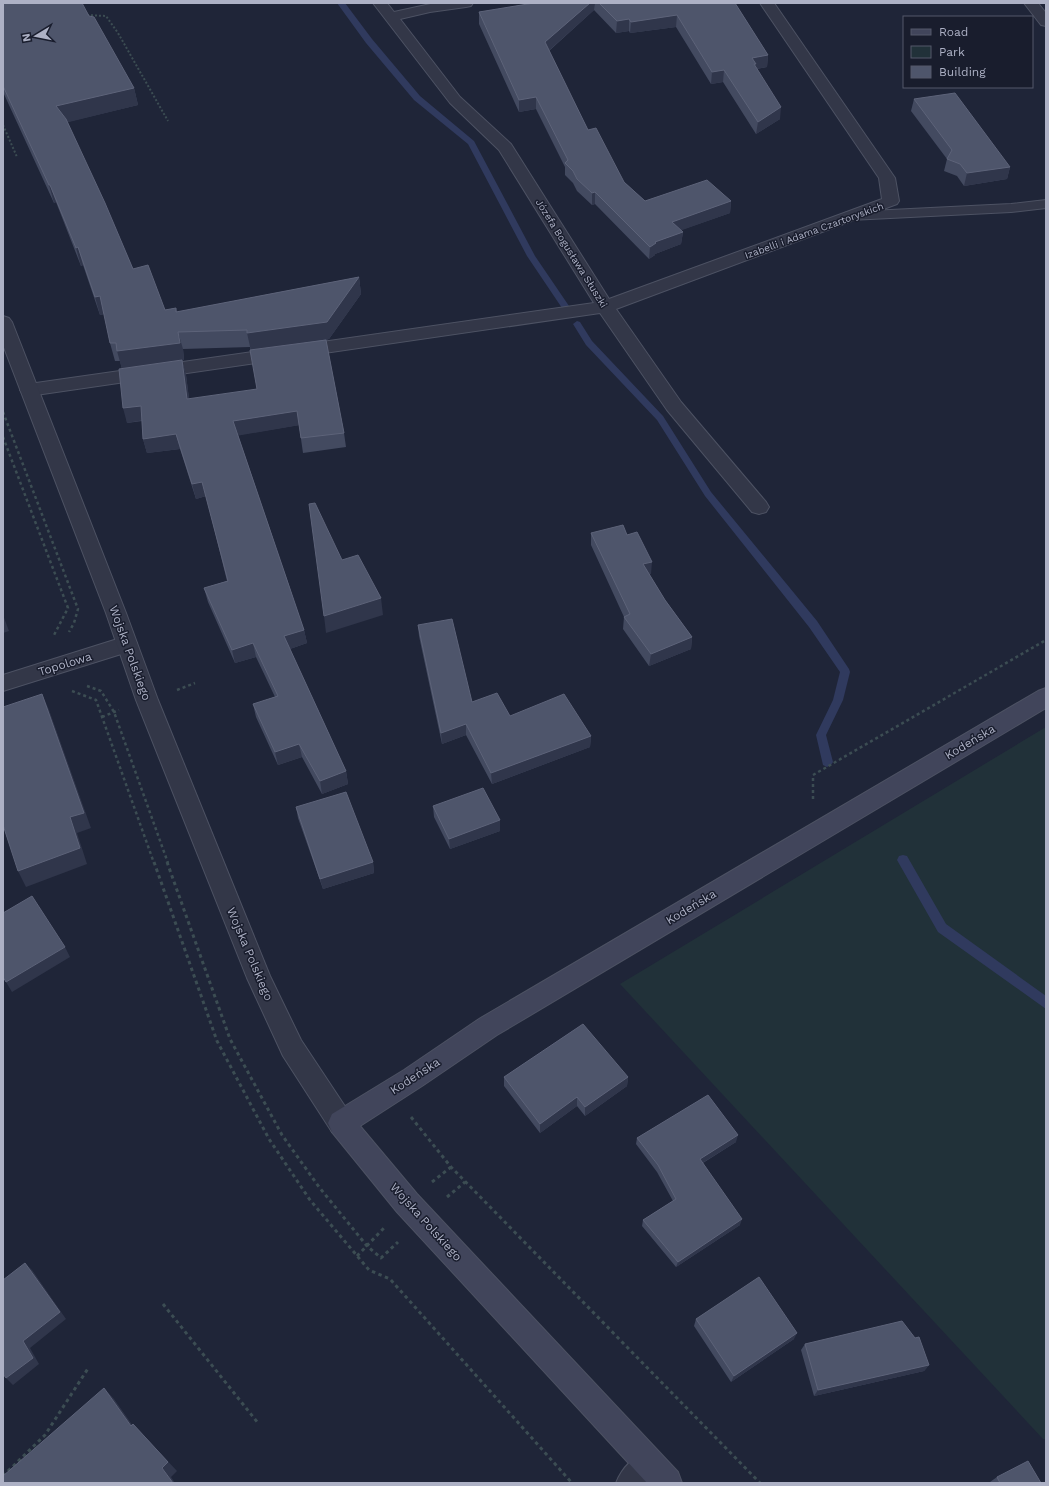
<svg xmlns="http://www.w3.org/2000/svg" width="1049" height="1486" viewBox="0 0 1049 1486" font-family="'Work Sans',sans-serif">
	<rect width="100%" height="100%" fill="#1f2538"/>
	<!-- green -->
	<path fill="#213139" d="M1046,727V1439H1043L620,984Z"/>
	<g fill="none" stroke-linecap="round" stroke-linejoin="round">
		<!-- stream -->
		<path fill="#303a5e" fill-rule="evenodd" d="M337,3H345L372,39L420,96L474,141L535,256L569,306L568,308H562L527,256L468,144L414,100L366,43Z
			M577,321L580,322L592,341L663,416L711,492L817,621L849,669L850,672L843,700L826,735L833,762L831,765L827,767L823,765L816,735L833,700L840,672L809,627L705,496L657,420L586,345L573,324Z
			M903,855L907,856L946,924L1046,996V1009L938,932L897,860L899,856Z"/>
		<!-- service casing -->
		<g stroke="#4d5263" stroke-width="2">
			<path id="service" d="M1046,200V208L1011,212L850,220L845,219L843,216L845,213L850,212L1011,204Z"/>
		</g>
		<!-- minor casing -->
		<g stroke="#4d5263" stroke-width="2">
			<path id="minor" d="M373,3H387L394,12L435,3H473L471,6L466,7L430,12L400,19L460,97L511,144L609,299L882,199L879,178L760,3H774L895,178L899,201L897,204L616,309L681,402L766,502L769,507L766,512L759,514L752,512L667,410L600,313L29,396L23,394L20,390L23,386L29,384L594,303L499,150L450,103Z
				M1024,3H1038L1046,13V26L1041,25Z
				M127,636L134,638L137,644L134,650L3,691V675Z
				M649,1450L659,1455L664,1465L659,1475L652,1483H616C622,1468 634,1456 649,1450Z"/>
		</g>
		<!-- tertiary casing -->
		<g stroke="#4d5263" stroke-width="2">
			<path id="tertiary" d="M3,316L9,318L12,322L126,613L158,700L270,976L301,1040L350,1114L354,1123L350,1132L341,1135L332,1132L283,1056L247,978L136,700L106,613L3,345Z"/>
		</g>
		<!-- secondary casing -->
		<g stroke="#4d5263" stroke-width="2">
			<path id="secondary" d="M1046,688V708L497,1035L422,1086L360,1126L417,1194L678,1472L682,1483H647L397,1212L332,1132L328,1123L332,1114L404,1070L479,1019L1038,691Z"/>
		</g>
		<!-- path-far2 -->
		<path stroke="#3c4d53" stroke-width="2" stroke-dasharray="2 2" stroke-linecap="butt" d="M87,15L106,16L118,33L168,121
			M3,125L17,157"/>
		<!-- path-far1 -->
		<path stroke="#3c4d53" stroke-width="2.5" stroke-dasharray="3 3" stroke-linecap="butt" d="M3,412L78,609L74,623L69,632
			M3,437L68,608L53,637
			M87,686L101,691L114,712L168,863
			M177,690L195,683
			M72,691L96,700L154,863
			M102,717L119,710
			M813,799V775L1046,640"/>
		<!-- path -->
		<path stroke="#3c4d53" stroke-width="3" stroke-dasharray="3.5 3.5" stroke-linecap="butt" d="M154,862L217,1041L269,1139L310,1200L369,1270L390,1279L572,1483
			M167,862L230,1039L282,1135L319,1187L367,1246L381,1258L398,1242
			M411,1117L451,1167L760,1483
			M432,1182L451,1167
			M447,1197L465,1182
			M357,1256L384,1228
			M163,1304L258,1423
			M3,1476L45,1435L89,1367"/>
		<!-- service -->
		<use href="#service" fill="#333748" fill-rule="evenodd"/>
		<!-- minor -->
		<use href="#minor" fill="#333748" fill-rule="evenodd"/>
		<!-- tertiary -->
		<use href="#tertiary" fill="#333748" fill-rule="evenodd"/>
		<!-- secondary -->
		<use href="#secondary" fill="#41455b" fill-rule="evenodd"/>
	</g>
	<!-- wall -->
	<path fill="#434a60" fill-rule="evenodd" d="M3,3L89,16L134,88L138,105L67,122L133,269L165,310L176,308L177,312L359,277L361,294L329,339L326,340L344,433L346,447L303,453L299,425L238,435L304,630L307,643L290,649L346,771L348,784L322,794L302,757L278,765L256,717L253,704L275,697L256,657L235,663L208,602L204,588L227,581L206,496L196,499L180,449L147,453L143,439L142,421L127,423L122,369L120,361H115L110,343L104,314L100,315L83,265L81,266L56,202L54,203L3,92ZM250,347L257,389L189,399L186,375L182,360H184L183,349Z
		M534,3H735L768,55L767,67L757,69L780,119L756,134L723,82L711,84L676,27L630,33L629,31L616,33L594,10L549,51L588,130L624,182L645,201H731L730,213L681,230L683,232L681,244L655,254V255L649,259L595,204L592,205L577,191L573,183L565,175V167L536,109L519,112L479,24V12Z
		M914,99L1010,167L1007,179L964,186L957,176L944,171L947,159L911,111Z
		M591,533L627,535L651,574H649L665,600L692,637L691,649L649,666L623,629L624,617L591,545Z
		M418,625L472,702L510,716L591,736L590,747L492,784L466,735L442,744L419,636Z
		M433,806L500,831L450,849L434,817Z
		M296,807L373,862L374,873L323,889L298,818Z
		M504,1077H628L627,1086L585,1116L577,1106L540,1133L504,1086Z
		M637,1138L736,1142L703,1163L740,1225L676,1267L642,1226L643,1220L673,1201L657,1172L636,1144Z
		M696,1319L794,1339L731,1382L694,1326Z
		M805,1344L929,1365L924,1371L814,1396L801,1350Z
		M997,1477L1041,1483H991L990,1482Z"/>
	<!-- shaded-wall -->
	<path fill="#30364b" d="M590,3H595L594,10L545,54V42Z
		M677,15L676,27L630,33L631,22Z
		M629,19V31L616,33L617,21Z
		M768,55L767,67L755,69L752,58Z
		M724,70L723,82L711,84L712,72Z
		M134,88L138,105L61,124L56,106Z
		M536,97V109L519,112V100Z
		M781,107L780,119L756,134L758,122Z
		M1010,167L1007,179L964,186L967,173Z
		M49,185H50L56,202L54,203Z
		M595,192V204L592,205V193Z
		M731,201L730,213L671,234L672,222Z
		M683,232L681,244L655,254V255L649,259L650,247L655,242Z
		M78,247L83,265L81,266L76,248Z
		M359,277L361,294L329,339L251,351L247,333Z
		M100,296L105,314L100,315L95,297Z
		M178,332L183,349L184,360H182L186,375L191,414L122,369L117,351Z
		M141,406L144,420L127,423L123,408Z
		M297,411L300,425L236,436L233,421Z
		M176,434L180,449L147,453L143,439Z
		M202,482L206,496L196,499L192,484Z
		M652,562L651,574L642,576L643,564Z
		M381,598L383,615L326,633L324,616Z
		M3,615L9,631L3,633Z
		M304,630L307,643L287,650L284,636Z
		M692,637L691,649L649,666L651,654Z
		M253,643L256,657L235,663L232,650Z
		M42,694L49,710L91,828L77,833L87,864L26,887L18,871L70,817Z
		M466,724V735L442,744L441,733Z
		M591,736L590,747L492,784L491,773Z
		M299,744L302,757L278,765L275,752Z
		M346,771L348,784L322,794L320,781Z
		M500,820V831L450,849L449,839Z
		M373,862L374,873L323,889L320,879Z
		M65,947L70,957L12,992L6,982Z
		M628,1077L627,1086L585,1116V1107Z
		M577,1097V1106L540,1133V1124Z
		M738,1135L736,1142L699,1165L700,1159Z
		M742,1219L740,1225L676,1267L678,1262Z
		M25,1263L32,1270L66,1319L30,1348L39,1364L13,1385L6,1378L23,1341Z
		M797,1333L794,1339L731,1382L734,1376Z
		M929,1365L924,1371L814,1396L818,1390Z
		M104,1388L114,1399L140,1436L131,1426Z
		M133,1424L177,1471L171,1477L175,1483H173L162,1468Z"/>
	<!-- building -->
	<path fill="#4e556b" stroke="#5d6379" d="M3,3H82L89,16L94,17L134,88L56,106L66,119L105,203L133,269L148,265L165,310L176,308V312L359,277L327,322L247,333V330L178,332L180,343L117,351L116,343H110L100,296L95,297L78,247L76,248L50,185H49L3,86Z
		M534,3H590L545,42L588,130L596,128L624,182L645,201L707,180L731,201L672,222L683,232L655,242L656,243L650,247L595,192L592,193L577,179L573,171L565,163L568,160L536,97L519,100L479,12Z
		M599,3H735L768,55L752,58L756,64H754L781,107L758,122L724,70L712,72L677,15L631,22L629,19L617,21Z
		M955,93L1010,167L967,173L960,164L947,159L952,150L914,99Z
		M326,340L344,433L301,438L297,411L233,421L304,630L284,636L346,771L320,781L299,744L275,752L253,704L278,696L253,643L232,650L204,588L228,581L202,482L192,484L176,434L143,439L141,406L123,408L119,369L182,360L187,399L257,389L250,350Z
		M315,503L342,560L358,555L381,598L324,616L309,504Z
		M623,525L627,535L637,532L652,562L643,564L665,600L692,637L651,654L624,617L630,614L591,533Z
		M452,619L472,702L497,693L510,716L564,694L591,736L491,773L466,724L441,733L418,625Z
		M42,694L84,813L70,817L80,848L18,871L3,825V707Z
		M483,788L500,820L449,839L433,806Z
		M346,792L373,862L320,879L296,807Z
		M32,896L65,947L6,982L3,977V913Z
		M583,1024L628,1077L585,1107L577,1097L540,1124L504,1077Z
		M708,1095L738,1135L700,1159L742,1219L678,1262L643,1220L676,1199L658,1165L637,1138Z
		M25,1263L60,1312L23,1341L33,1358L6,1378L3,1374V1280Z
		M759,1277L797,1333L734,1376L696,1319Z
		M902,1321L915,1338L919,1337L929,1365L818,1390L805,1344Z
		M104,1388L131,1426L133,1424L168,1462L162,1468L173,1483H3V1476Z
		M1028,1461L1041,1483H1000L997,1477Z"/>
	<g text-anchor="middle" stroke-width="3" stroke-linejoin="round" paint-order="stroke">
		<!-- far-street labels -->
		<g font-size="10" fill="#adb1c5" stroke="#191d2d">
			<text transform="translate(814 230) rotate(-20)" y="4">Izabelli i Adama Czartoryskich</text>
			<text transform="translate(572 253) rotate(58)" y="4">Józefa Bogusława Słuszki</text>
		</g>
		<!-- street labels -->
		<g font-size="12" fill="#adb1c5" stroke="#191d2d">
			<text transform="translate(130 653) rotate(70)" y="4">Wojska Polskiego</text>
			<text transform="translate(65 664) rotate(-17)" y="4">Topolowa</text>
			<text transform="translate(970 742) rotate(-31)" y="4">Kodeńska</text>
			<text transform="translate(691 907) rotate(-31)" y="4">Kodeńska</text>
			<text transform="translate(250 954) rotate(67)" y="4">Wojska Polskiego</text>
			<text transform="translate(415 1076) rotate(-33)" y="4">Kodeńska</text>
			<text transform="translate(426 1222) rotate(48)" y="4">Wojska Polskiego</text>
		</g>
	</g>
	<!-- border -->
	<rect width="1049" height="1486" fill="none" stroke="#adb1c5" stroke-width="8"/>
	<!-- legend -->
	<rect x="903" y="16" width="130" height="72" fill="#191d2d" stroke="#54586a"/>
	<rect x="911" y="29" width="20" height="6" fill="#41455b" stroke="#54586a"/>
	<text x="939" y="36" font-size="12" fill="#adb1c5">Road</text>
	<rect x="911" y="46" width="20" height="12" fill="#213139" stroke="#54586a"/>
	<text x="939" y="56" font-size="12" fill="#adb1c5">Park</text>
	<rect x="911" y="66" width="20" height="12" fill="#4e556b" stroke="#54586a"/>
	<text x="939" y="76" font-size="12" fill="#adb1c5">Building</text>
	<!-- north arrow -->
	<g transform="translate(36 36) rotate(260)" stroke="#191d2d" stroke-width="3" paint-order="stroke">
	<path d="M0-3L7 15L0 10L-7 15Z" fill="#adb1c5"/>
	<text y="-6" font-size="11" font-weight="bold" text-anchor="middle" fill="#adb1c5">N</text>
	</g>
</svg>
